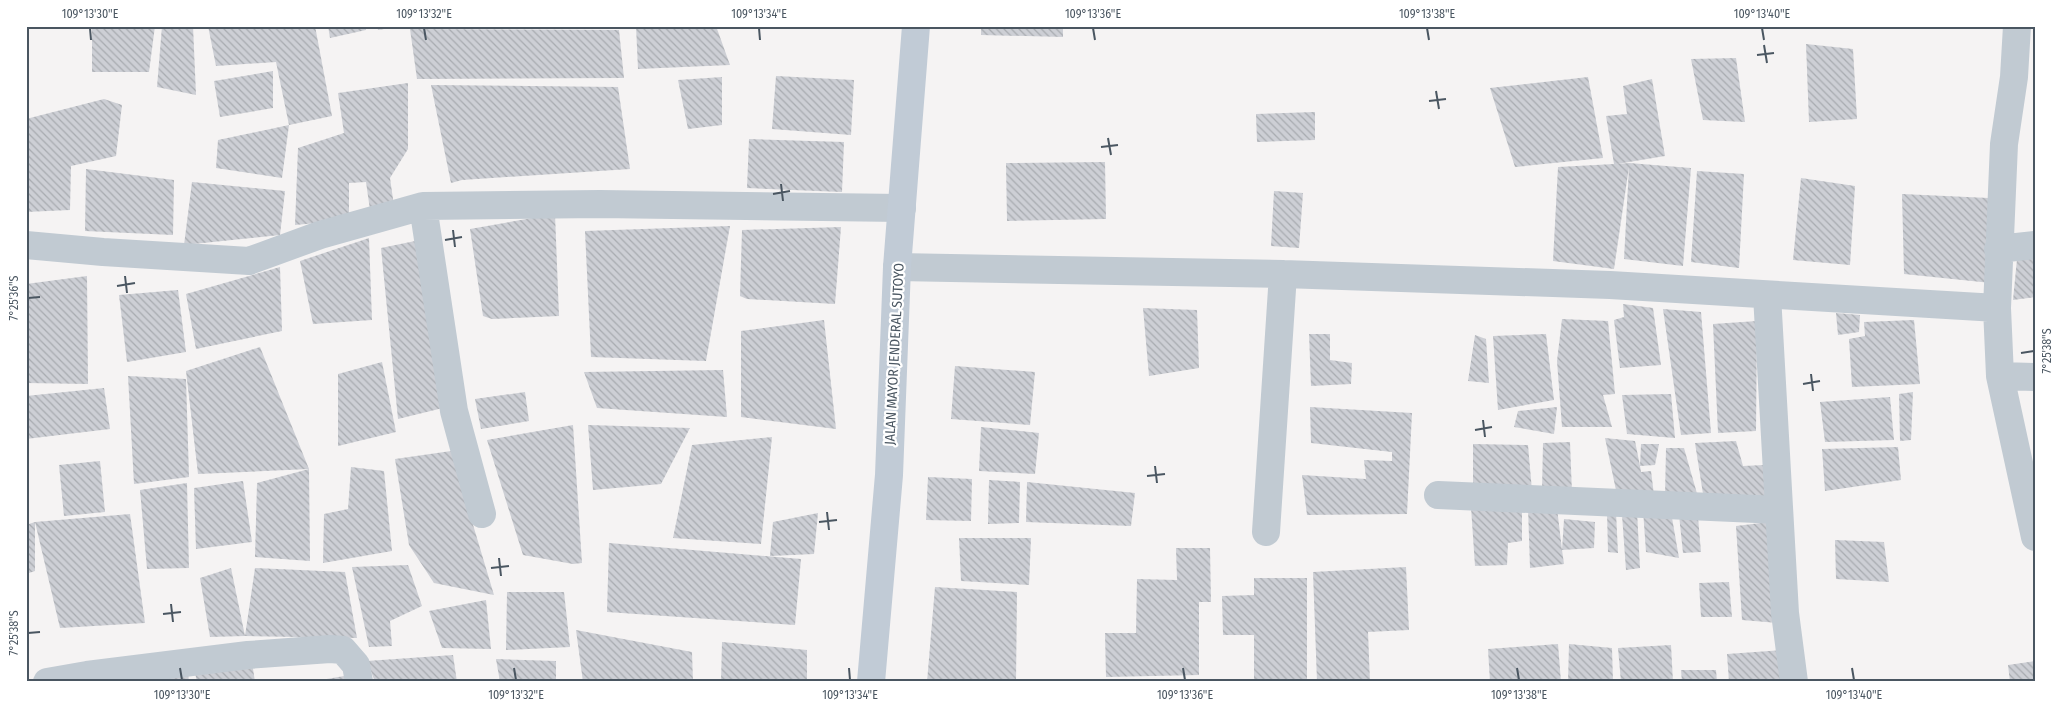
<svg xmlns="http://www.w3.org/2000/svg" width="2061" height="708" viewBox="0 0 2061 708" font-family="'Fira Sans Condensed',sans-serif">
	<defs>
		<pattern id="building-back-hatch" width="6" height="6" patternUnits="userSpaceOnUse" patternTransform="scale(1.25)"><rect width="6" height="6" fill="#cdcfd5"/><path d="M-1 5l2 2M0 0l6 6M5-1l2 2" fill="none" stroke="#a8abb0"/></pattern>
	</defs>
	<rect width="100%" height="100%" fill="#f5f3f3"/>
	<!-- building -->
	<path fill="url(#building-back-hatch)" d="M92,26H155L149,72H92Z
		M162,26H193L196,95L157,87Z
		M208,26H315L332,116L289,125L276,62L216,66Z
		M328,26H365L366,30L330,38Z
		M377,26H396V27L378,30Z
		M636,26H716L730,65L638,69Z
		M981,26H1063V37L981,35Z
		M410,29L619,30L624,78L417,79Z
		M1806,44L1853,49L1857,119L1809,122Z
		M1736,58L1745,122L1703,120L1691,59Z
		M273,71V108L220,117L214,81Z
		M776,76L854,80L851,135L772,129Z
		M722,77V125L688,129L678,80Z
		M1588,77L1603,158L1515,167L1490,88Z
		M1652,79L1665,156L1617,164L1629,163L1691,168L1683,266L1624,259L1629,167L1614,269L1553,261L1558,167L1614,164L1606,116L1627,114L1623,86Z
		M408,83V149L390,178L394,206L370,210L366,182L349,183V220L295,225L298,148L344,133L338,93Z
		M431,85L618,87L630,169L462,180L451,183Z
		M104,99L122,105L116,156L71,166L70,210L26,212V119Z
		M1315,112V140L1257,142L1256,114Z
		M289,125L282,178L216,168L218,140Z
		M749,139L844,142L842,192L747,188Z
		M1105,162L1106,219L1007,221L1006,163Z
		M86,169L174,180L173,235L85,231Z
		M1697,171L1744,174L1739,268L1691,262Z
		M1801,178L1855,186L1850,265L1793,260Z
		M192,182L285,191L280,235L184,245Z
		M1274,191L1303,193L1299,248L1271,246Z
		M1902,194L1989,198L1991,283L1904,274Z
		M555,214L559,316L492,319L483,316L470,229Z
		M730,226L706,361L591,357L585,231Z
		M841,227L835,304L747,299L740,296L742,230Z
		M369,238L372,320L313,324L300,261Z
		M415,241L447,407L398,419L381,248Z
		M2035,256V297L2013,300L2017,259Z
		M280,267L282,331L196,349L186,294Z
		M87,276L88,384L26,383V284Z
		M178,290L186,352L127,362L119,295Z
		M1623,304L1653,308L1661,365L1620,368L1614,320L1624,317Z
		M1143,308L1197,310L1199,368L1149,376Z
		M1663,309L1701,312L1711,433L1681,435Z
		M1836,313L1860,315L1859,332L1838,335Z
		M1562,319L1608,321L1615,394L1603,395L1612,427H1562L1557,361Z
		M824,320L836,429L741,417V331Z
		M1914,320L1920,384L1852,387L1849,339L1865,336L1864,322Z
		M1757,321L1756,431L1718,433L1713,324Z
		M1309,334H1330V360L1352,363L1351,384L1311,386Z
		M1546,334L1554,400L1498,410L1493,336Z
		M1475,335L1486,339L1489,383L1468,381Z
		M260,347L309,469L198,474L186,371Z
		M382,362L396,432L338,446V374Z
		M955,366L1035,372L1030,425L951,419Z
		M723,370L727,417L597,408L584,372Z
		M128,376L186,379L189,477L134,484Z
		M104,388L110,429L26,439V396Z
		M525,392L529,421L481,429L475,399Z
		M1913,392L1911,440L1900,441L1899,394Z
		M1671,394L1675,438L1627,434L1622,395Z
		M1890,397L1894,440L1825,442L1820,402Z
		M1310,407L1412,413L1407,514L1307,515L1302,475L1366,479L1364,460L1392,461V452L1311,443Z
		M1557,407L1554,434L1514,427L1518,411Z
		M573,425L582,563L573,564L523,555L487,440Z
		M588,425L690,428L661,484L593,490Z
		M981,427L1039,433L1035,474L979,471Z
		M772,437L761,544L673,538L692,445Z
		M1605,438L1635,441L1640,466L1641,444H1659L1655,465L1640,466L1641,472L1651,471L1654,495H1617Z
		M1736,441L1743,466L1764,465L1766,499L1703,494L1695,443Z
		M1570,442L1572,493L1542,491L1543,443Z
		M1473,444L1528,445L1532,491L1473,489Z
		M1898,447L1901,480L1825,491L1822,449Z
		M1666,448H1684L1698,497H1665Z
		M451,451L494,595L434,583L409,545L395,459Z
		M100,461L105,512L64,516L59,465Z
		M351,467L384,471L392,551L323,563L324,514L348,509Z
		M309,469L310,561L255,557L257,483Z
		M928,477L972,479L971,521L926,520Z
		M989,480L1020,482L1019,523L988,524Z
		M243,481L252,542L196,549L194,488Z
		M1027,482L1135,493L1131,526L1026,522Z
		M187,483L189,568L147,569L140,490Z
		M1471,507L1522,508V541L1508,543L1507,565L1475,566Z
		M1528,507L1557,508L1562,550L1564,519L1595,522L1594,548L1562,550L1564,564L1530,568Z
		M1643,510L1671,512L1679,558L1646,552Z
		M1637,511L1640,568L1626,570L1622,515Z
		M1607,512H1616L1618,553L1608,552Z
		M818,513L814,554L770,556L773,522Z
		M130,514L145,623L60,628L35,522V571L26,574V525L35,522Z
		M1679,515L1698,517L1701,552L1683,553Z
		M1769,522L1778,623L1742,620L1736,526Z
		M959,538H1031L1029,585L961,581Z
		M1835,540L1884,542L1889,582L1836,579Z
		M609,543L801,559L795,625L607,612Z
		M1176,548H1210L1211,602H1199V675L1106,677L1105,633H1136L1137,579L1177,580Z
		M408,565L422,606L390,621L392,646L369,647L352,567Z
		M1406,567L1409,630L1368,632L1370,682H1317L1313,572Z
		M231,568L245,636L255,568L345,572L357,638L245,636L210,637L200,578Z
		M1254,578H1307V682H1254V635H1223L1222,596L1254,595Z
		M1729,582L1732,617H1701L1699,583Z
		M935,587L1017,592L1016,682H927Z
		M507,592H564L570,647L506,650Z
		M486,600L491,649L442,648L429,611Z
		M576,630L692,652L693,682H583Z
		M722,642L807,650V682H721Z
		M1558,644L1561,682H1490L1488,649Z
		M1569,644L1612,648L1613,682H1568Z
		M1671,645L1673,682H1621L1618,648Z
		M1783,650L1785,682H1729L1727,654Z
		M453,655L457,682H375L367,661Z
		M496,659L556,661V682H500Z
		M2035,661V682H2010L2008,665Z
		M252,662L255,682H197L195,673Z
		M1681,670H1716L1717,682H1682Z
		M188,673L189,682H150V677Z
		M350,675L351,682H315V681Z"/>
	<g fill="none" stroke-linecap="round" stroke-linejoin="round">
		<!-- street -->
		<path stroke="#c1cad2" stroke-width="28" d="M2017,26L2014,77L2004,144L1997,308L2000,376L2035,537
			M423,206L454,411L482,514
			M26,245L103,252L249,261L320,235L423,206L600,204L902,208
			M1998,249L2035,245
			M897,267L1283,274L1610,285L1997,308
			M1767,295L1785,613L1794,682
			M2000,376L2035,377
			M1438,495L1779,510
			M1266,532L1283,274
			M47,682L87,675L248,655L330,649L343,650L356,665L359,682"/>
		<!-- secondary -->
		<path stroke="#c1cbd6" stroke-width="28" d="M871,682L889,475L897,267L916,26"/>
	</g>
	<!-- ticks -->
	<path fill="none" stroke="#4a5661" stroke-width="2" d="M90,28L91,40M424,28L426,40M759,28L760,40M1093,28L1095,40M1427,28L1429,40M1762,28L1764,40M1764,45L1767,63M1757,55L1774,53M1436,91L1439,109M1429,101L1446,99M1108,138L1111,155M1101,147L1118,145M781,184L783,201M773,194L790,191M453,230L455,247M445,240L462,237M125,276L127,293M117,286L135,283M28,298L40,297M2021,353L2034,351M1811,374L1813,391M1803,384L1820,381M1483,420L1485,437M1475,430L1492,427M1155,466L1157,483M1147,476L1165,474M827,512L829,530M819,522L837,520M499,558L501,576M491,568L509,566M171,604L173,622M163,614L181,612M28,633L40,632M180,668L182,680M514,668L516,680M849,668L850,680M1183,668L1185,680M1517,668L1519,680M1852,668L1854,680"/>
	<g text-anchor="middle" stroke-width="4.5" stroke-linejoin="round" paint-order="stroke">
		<!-- street labels -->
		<g font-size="14" fill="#4a5661" stroke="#fff">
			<text transform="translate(894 354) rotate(-87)" y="5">JALAN MAYOR JENDERAL SUTOYO</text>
		</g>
	</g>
	<!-- border -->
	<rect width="2061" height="708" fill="none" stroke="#ffffff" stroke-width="55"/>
	<rect x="28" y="28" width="2006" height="652" fill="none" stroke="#4a5661" stroke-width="2"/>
	<g font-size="12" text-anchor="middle" fill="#4a5661">
		<text x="90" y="18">109°13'30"E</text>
		<text x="424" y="18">109°13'32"E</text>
		<text x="759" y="18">109°13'34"E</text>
		<text x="1093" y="18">109°13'36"E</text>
		<text x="1427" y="18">109°13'38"E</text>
		<text x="1762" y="18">109°13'40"E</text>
		<text transform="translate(14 298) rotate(-90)" y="4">7°25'36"S</text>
		<text transform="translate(2047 351) rotate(-90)" y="4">7°25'38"S</text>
		<text transform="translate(14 633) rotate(-90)" y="4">7°25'38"S</text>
		<text x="182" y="699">109°13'30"E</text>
		<text x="516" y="699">109°13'32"E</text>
		<text x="850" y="699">109°13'34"E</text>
		<text x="1185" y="699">109°13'36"E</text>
		<text x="1519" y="699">109°13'38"E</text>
		<text x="1854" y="699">109°13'40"E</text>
	</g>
</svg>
